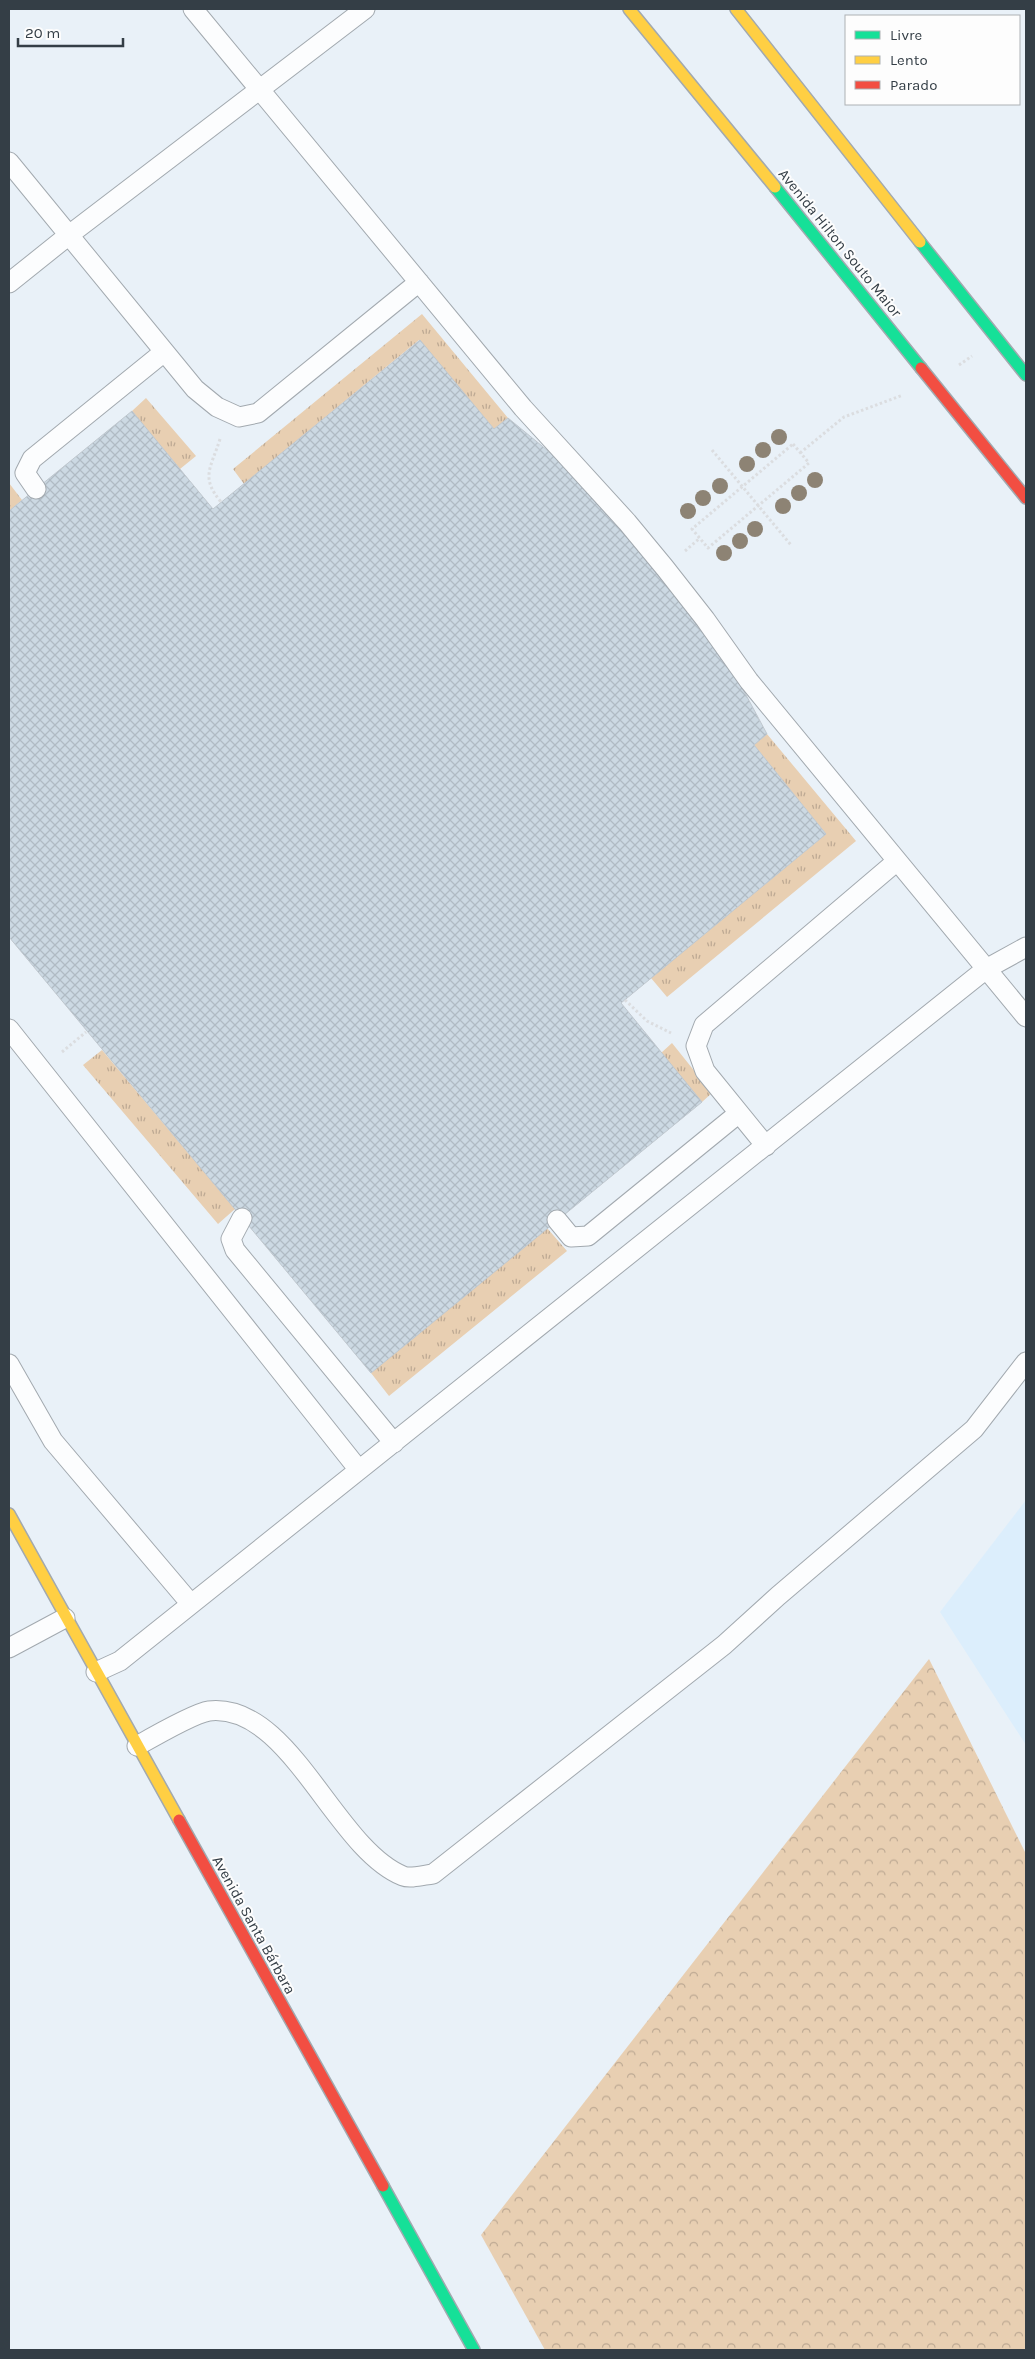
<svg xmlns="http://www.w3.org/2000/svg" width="1035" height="2359" viewBox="0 0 1035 2359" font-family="Karla,sans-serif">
	<defs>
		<pattern id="grass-tufts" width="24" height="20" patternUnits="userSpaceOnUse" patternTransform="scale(1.25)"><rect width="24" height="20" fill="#e8cfb2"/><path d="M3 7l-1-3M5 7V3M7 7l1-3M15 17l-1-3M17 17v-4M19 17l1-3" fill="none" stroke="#bda993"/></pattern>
		<pattern id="forest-crowns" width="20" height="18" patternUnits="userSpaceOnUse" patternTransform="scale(1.25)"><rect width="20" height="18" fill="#e8cfb2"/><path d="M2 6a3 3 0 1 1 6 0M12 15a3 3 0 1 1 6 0" fill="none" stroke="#bda993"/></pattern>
		<pattern id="building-cross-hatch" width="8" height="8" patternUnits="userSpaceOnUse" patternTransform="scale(1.25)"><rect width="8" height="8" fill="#ccd9e3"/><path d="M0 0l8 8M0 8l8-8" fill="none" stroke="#b0bbc4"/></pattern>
	</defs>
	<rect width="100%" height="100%" fill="#e9f1f8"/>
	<!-- built -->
	<path fill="#dceefc" d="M1026,1500V1745L940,1612Z"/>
	<!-- grass -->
	<path fill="url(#grass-tufts)" d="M422,314L508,418L494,429L419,340L244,484L233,469Z
		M146,398L196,456L180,469L132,411Z
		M9,483L22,500L9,511Z
		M767,734L856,841L667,997L651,978L826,834L754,745Z
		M672,1043L712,1093L702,1102L661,1053Z
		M102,1050L235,1209L218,1224L83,1065Z
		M547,1228L567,1251L389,1396L371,1373Z"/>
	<!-- forest -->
	<path fill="url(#forest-crowns)" d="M929,1659L1026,1854V2350H545L481,2235Z"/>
	<!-- building -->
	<path fill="url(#building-cross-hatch)" stroke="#bfc7ce" d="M420,340L494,429L508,418L553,455L616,517L731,667L767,734L754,745L826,834L621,1003L702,1102L371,1373L9,937V511L132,411L213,509Z"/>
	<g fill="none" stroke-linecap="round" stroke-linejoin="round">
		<!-- lane casing -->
		<g stroke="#a2a9af" stroke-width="21">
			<path id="lane" d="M193,9L523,408L627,522L665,568L705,619L749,681L1026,1017
				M9,162L195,389L217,407L239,417L258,413L419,282
				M9,283L69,235L365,9
				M36,489L25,473L32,459L164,352
				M9,1029L359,1470
				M766,1146L705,1071L696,1046L704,1025L897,861
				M242,1218L231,1239L235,1250L394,1443
				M557,1220L571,1237L588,1236L739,1113
				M9,1364L53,1441L191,1604
				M9,1648L65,1618
				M96,1672L120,1661L986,969L1026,947
				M137,1746C151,1738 195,1713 209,1711C290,1702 334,1848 403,1876C410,1879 424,1875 433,1874L724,1645L778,1596L974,1429L1026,1362"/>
		</g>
		<!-- fast casing -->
		<g stroke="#a2a9af" stroke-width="14">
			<path id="fast" d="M775,187L921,368
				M920,242L1026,375
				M383,2186L474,2350"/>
		</g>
		<!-- slow casing -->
		<g stroke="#a2a9af" stroke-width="14">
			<path id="slow" d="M629,9L775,187
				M736,9L920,242
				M9,1514L179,1820"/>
		</g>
		<!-- jam casing -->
		<g stroke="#a2a9af" stroke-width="14">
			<path id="jam" d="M921,368L1026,498
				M179,1820L383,2186"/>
		</g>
		<!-- path -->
		<path stroke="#dbdde0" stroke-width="3" stroke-dasharray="2.5 2.5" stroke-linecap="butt" d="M959,365L972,356
			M220,439C211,468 200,477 221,502
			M793,444L809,463L708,548L692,529Z
			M712,450L791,545
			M800,453L844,417L903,395
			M685,551L700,538
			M625,1000L647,1021L671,1033
			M62,1052L86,1032"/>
		<!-- lane -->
		<use href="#lane" stroke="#fcfdfe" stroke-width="19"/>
		<!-- fast -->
		<use href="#fast" stroke="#16e098" stroke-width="11"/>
		<!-- slow -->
		<use href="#slow" stroke="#ffcf43" stroke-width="11"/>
		<!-- jam -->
		<use href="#jam" stroke="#f24e42" stroke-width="11"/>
	</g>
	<!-- trees -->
	<g fill="#8d8374">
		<circle cx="779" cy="437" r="8"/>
		<circle cx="763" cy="450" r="8"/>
		<circle cx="747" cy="464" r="8"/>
		<circle cx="815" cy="480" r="8"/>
		<circle cx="720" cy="486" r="8"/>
		<circle cx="799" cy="493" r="8"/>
		<circle cx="703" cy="498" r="8"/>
		<circle cx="783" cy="506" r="8"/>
		<circle cx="688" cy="511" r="8"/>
		<circle cx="755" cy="529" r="8"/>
		<circle cx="740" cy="541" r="8"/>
		<circle cx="724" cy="553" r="8"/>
	</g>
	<g text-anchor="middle" stroke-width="4" stroke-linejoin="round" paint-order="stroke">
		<!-- street labels -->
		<g font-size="15" fill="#343e46" stroke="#fdfdfd">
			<text transform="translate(840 243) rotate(51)" y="5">Avenida Hilton Souto Maior</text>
			<text transform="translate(254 1925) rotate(61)" y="5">Avenida Santa Bárbara</text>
		</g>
	</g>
	<!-- border -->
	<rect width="1035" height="2359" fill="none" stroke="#343e46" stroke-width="20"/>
	<!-- legend -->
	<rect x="845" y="15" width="175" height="90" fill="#fdfdfd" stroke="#adb1b4"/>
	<rect x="855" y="31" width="25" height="8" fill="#16e098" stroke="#adb1b4"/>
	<text x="890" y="40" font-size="15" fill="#343e46">Livre</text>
	<rect x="855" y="56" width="25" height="8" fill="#ffcf43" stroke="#adb1b4"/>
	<text x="890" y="65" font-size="15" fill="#343e46">Lento</text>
	<rect x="855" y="81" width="25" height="8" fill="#f24e42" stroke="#adb1b4"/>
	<text x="890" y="90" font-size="15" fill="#343e46">Parado</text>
	<!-- scale -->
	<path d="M18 38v8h105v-8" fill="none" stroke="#343e46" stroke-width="2.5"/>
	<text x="25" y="38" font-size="15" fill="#343e46" stroke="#fdfdfd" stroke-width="4" paint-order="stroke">20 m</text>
</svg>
